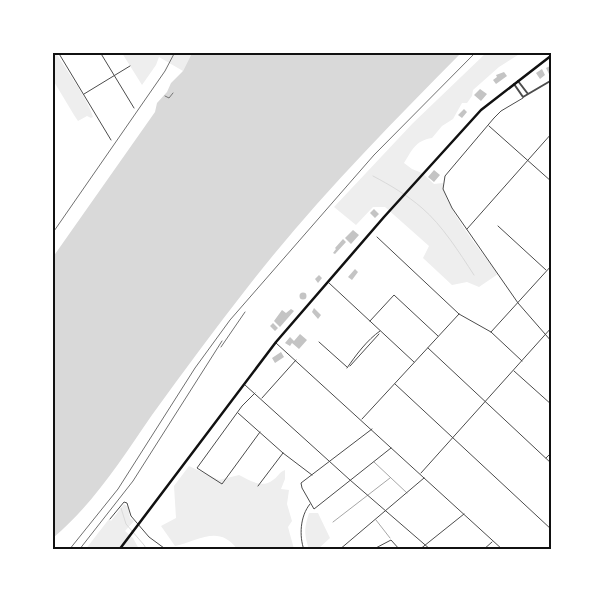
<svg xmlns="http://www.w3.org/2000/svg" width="604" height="602" viewBox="0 0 604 602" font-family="Montserrat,sans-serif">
	<rect width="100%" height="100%" fill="#fff"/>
	<!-- green -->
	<path fill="#eee" d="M52,53H56C67,71 88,99 93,117L91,118L87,116L78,121L74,115L53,80Z
		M122,53H192L183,71L159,57L156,65L142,85Z
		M486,53H521L499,67L473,90L472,96L467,103H462L453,119L442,126L432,138C415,141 413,149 404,163L412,169L422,173L434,184L443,183C442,204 484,255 498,274L479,287L467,282L452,285L423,258L429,246L385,207H373L356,225L334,207L413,123Z
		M189,466L219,480L239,475C249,480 262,489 273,480C278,477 279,472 285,470V479L281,489L289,490L287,504L292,521L288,527L294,549H237C219,524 198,541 175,546L161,526L176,518L174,486Z
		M124,504L128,507L130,518L134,521L125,531L133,538L139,549L85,550L109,519L111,521Z
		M309,513H318L330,538L318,549H309C304,534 304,529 309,513Z"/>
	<!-- water -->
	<path fill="#d9d9d9" d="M192,53H461C387,128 312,204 247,288C215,329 183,372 152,415C121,460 95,502 53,538V257L155,112L157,103L167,92L171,83L183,71Z"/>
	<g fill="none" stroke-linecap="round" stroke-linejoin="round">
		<!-- stream -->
		<path stroke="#d9d9d9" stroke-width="1" d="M373,176C390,185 407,195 422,208C442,225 459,252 474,275
			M121,508L126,524L144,545L147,550"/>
	</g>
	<!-- building -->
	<path fill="#c4c4c4" d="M550,66L552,69L550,76L546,68Z
		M542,69L545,75L540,79L536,73Z
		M504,72L507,76L496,84L493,80L497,77L496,75Z
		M480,89L487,94L481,101L474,95Z
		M464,109L467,112L462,118L458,115Z
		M434,170L440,175L434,182L428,177Z
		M374,209L379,214L375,218L370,213Z
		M353,230L359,235L351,244L345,238Z
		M343,239L346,242L335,254L333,253L336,249L335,248Z
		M355,269L358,272L352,280L348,277Z
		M319,275L322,278L318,283L315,279Z
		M299.5 296a3.5 3.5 0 1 1 7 0a3.5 3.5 0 1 1-7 0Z
		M314,308L321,315L318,319L312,312Z
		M291,309L294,311L280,327L274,321L282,310L286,313Z
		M273,323L278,328L275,331L270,326Z
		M300,334L307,340L299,349L292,343L290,346L285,343L290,337L294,341Z
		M281,352L284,357L275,363L272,358Z"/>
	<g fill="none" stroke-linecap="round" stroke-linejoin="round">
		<!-- path -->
		<path stroke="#111" stroke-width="0.5" d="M165,96L169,98L173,93"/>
		<!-- service -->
		<path stroke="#4c4c4c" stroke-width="0.5" d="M374,462L407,493
			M376,520L390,538
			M333,522L390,478"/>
		<!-- minor -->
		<path stroke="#4c4c4c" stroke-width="1" d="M58,52L111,140
			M100,52L134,108
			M84,94L130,66
			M523,98L501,111L494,118L450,170L445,176L443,189L452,208L518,303L552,342
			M489,126L552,182
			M498,226L546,270
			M467,229L552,133
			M377,237L459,314L491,332L522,361
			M329,283L414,362
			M370,321L394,295L438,336
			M491,332L552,265
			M319,342L347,367
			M276,343L503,550
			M428,348L552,464
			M350,366L379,334
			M347,368C356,355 367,340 380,331
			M514,371L552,405
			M395,384L552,530
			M245,385L350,480L431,550
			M255,393L242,406L197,468L222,484L260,432
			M262,398L296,360
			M238,413L283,453L312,475
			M362,419L459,314
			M372,429L301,483L302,488L314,509L391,448
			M546,458L552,452
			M421,473L552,327
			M258,486L283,453
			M110,519L124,502L127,503L131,516L149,537L164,548L172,550
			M304,550C299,536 300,516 310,504
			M339,550L424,478
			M372,550L391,540L400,550
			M419,550L464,514
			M483,550L492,542"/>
		<!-- tertiary -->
		<path stroke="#4c4c4c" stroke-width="2" d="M518,81L528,94
			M514,84L523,97L552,80"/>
		<!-- trunk -->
		<path stroke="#111" stroke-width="2.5" d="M119,550L276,342L384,217L481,110L552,55"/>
		<!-- rail -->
		<path stroke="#707070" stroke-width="1" d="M52,234L165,71L175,52
			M221,347L245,312
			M69,550L118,489L195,368L230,320L374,155L476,52
			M79,550L133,481L222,341"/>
	</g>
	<!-- border -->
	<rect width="604" height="602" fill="none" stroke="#ffffff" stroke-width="108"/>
	<rect x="54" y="54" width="496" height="494" fill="none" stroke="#111" stroke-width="2"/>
</svg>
